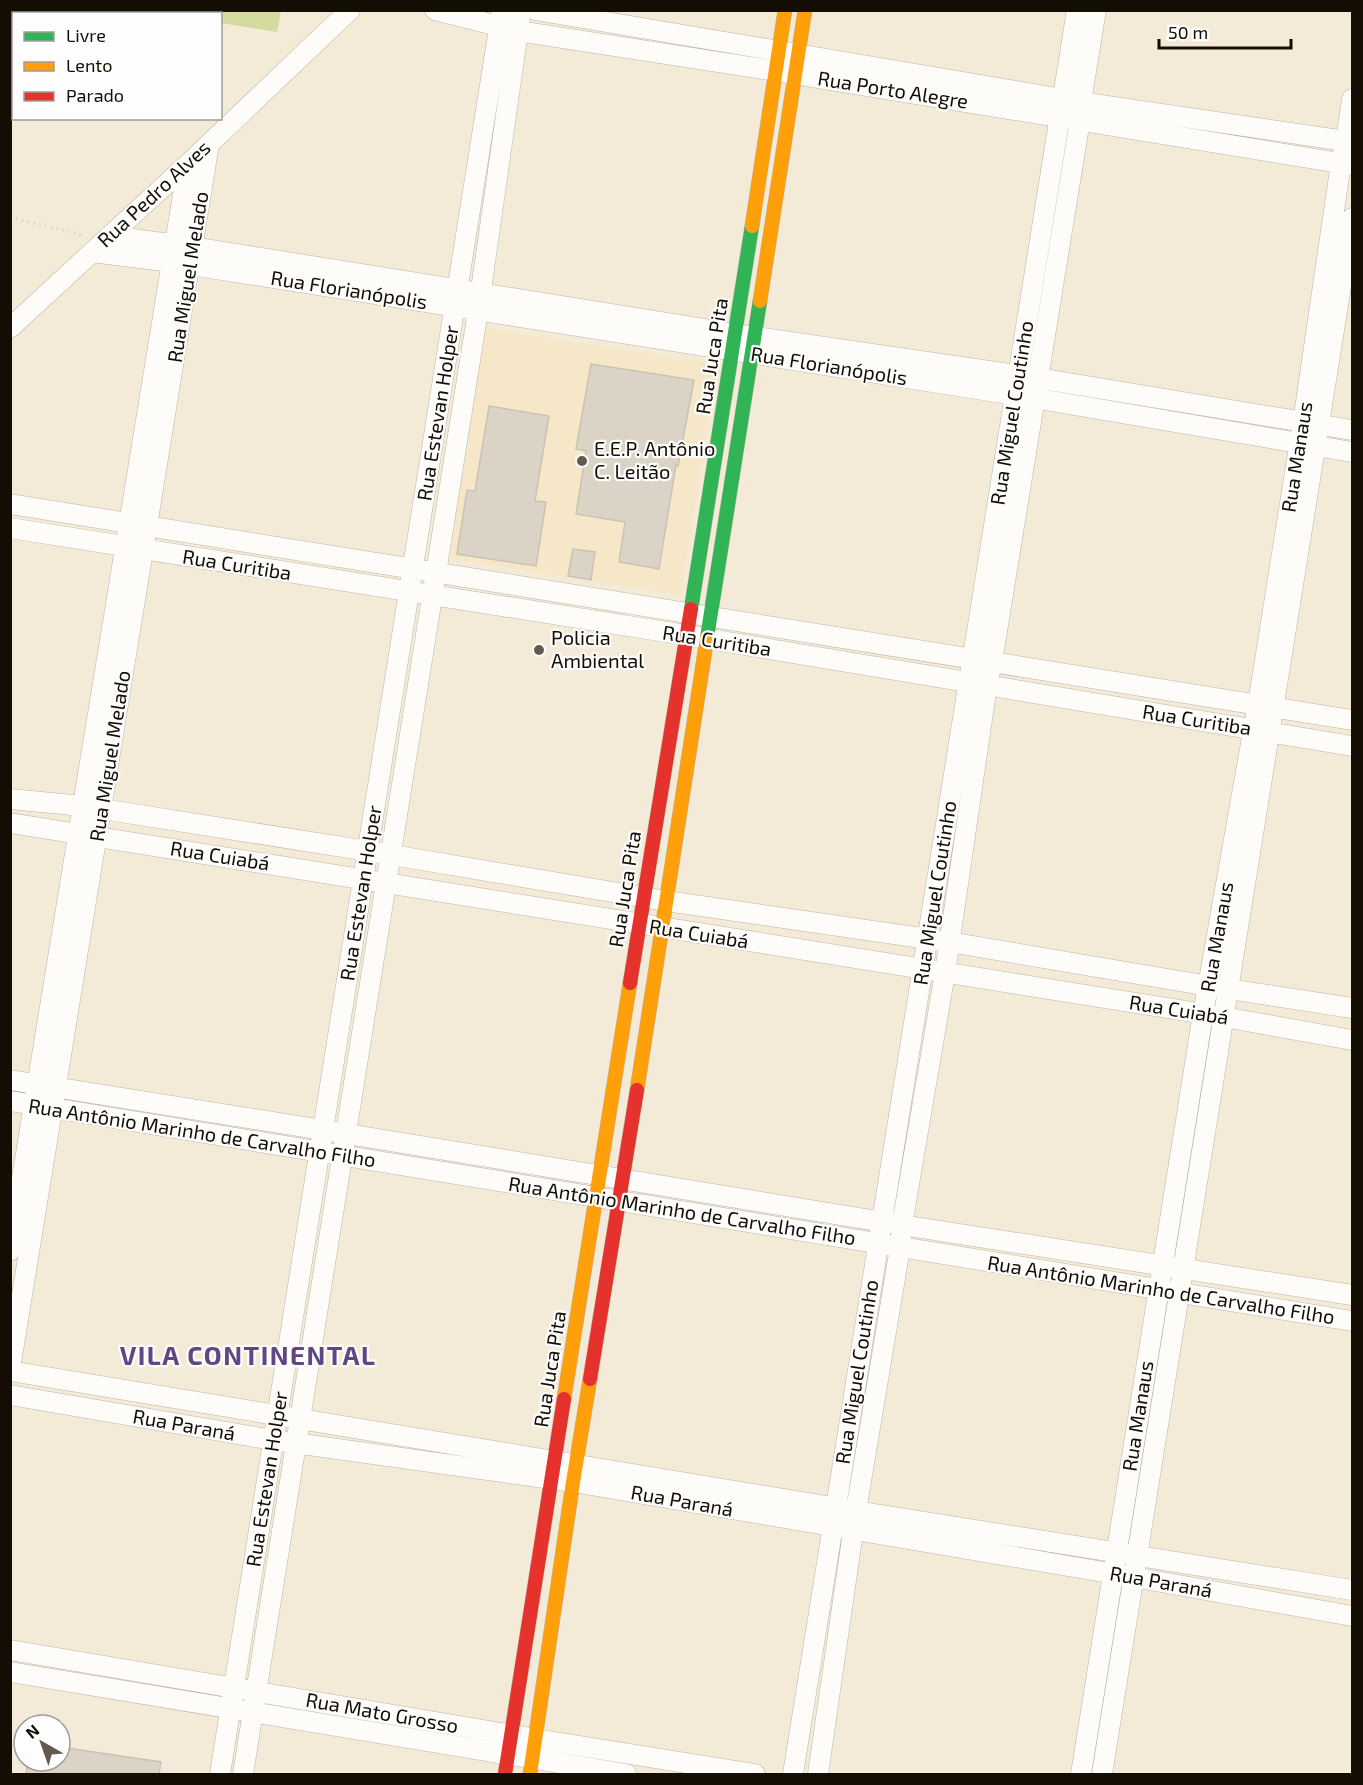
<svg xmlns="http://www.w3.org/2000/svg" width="1363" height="1785" viewBox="0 0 1363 1785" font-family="'Exo 2',sans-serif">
	<rect width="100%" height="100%" fill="#f4ead8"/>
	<!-- built -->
	<path fill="#f7e7c9" d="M484,328L718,364L681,595L447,558Z"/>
	<!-- green -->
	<path fill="#d5db9e" d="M130,11L280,10L281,11L277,32L221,23L220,14H151Z"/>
	<!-- building -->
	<path fill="#dbd3c5" stroke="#cac2b4" stroke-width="1.5" d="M591,364L694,380L678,466L676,465L659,569L619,562L625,522L576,514L586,451L576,449Z
		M489,406L549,416L535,501L546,502L536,566L457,554L467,490L475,491Z
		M573,549L595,552L591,580L568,576Z
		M60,1747L161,1762L159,1774H26L28,1761H60Z"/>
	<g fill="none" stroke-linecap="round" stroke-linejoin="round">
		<!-- street casing -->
		<g stroke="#bcb5a7" stroke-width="21">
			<path id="street" d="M435,10L518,31L776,71L1352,165
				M535,10L1081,102L1352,142
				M109,236L193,247L736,334L1037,378L1352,430
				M92,252L172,262L1015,395L1352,452
				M10,328L188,164L350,10
				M10,504L1352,720
				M10,528L685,635L1352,746
				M10,799L83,806L368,851L666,901L949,942L1209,986L1352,1008
				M10,823L1224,1017L1352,1040
				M10,1080L323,1130L902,1225L1352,1295
				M10,1101L1352,1321
				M10,1251L188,164
				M10,1369L209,144
				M10,1371L856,1511L1352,1590
				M10,1395L273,1440L573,1482L1133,1577L1352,1616
				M10,1650L536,1739L755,1774
				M10,1672L626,1774
				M220,1774L502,10
				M243,1774L478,311L521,10
				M793,1774L1077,10
				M818,1774L856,1511L900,1248L902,1225L945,973L987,685L992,662L1080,120L1081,102L1096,10
				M1081,1774L1203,1014L1258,704L1303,422L1341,163L1346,141L1352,99
				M1102,1774L1352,218"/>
		</g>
		<!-- fast casing -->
		<g stroke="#bcb5a7" stroke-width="15">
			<path id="fast" d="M691,609L752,226
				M707,638L760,301"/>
		</g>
		<!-- slow casing -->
		<g stroke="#bcb5a7" stroke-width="15">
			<path id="slow" d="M752,226L785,10
				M760,301L805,10
				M637,1090L707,638
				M564,1399L630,983
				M530,1774L573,1482L590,1379"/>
		</g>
		<!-- jam casing -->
		<g stroke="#bcb5a7" stroke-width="15">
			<path id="jam" d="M630,983L691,609
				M590,1379L637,1090
				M505,1774L564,1399"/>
		</g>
		<!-- path -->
		<path stroke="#d7d5d0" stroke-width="3" stroke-dasharray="1.5 4.5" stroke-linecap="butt" d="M10,217L79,234L83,237"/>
		<!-- street -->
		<use href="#street" stroke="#fdfcf9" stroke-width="20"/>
		<!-- fast -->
		<use href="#fast" stroke="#30b455" stroke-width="14"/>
		<!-- slow -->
		<use href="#slow" stroke="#ff9f0a" stroke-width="14"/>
		<!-- jam -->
		<use href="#jam" stroke="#e5322d" stroke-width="14"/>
	</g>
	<!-- markers -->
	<g fill="#625a4e" stroke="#fdfdfd" stroke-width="2">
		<circle cx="582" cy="461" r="6"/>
		<circle cx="539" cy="650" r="6"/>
	</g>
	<g text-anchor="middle" stroke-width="4.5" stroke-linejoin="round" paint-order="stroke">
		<!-- street labels -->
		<g font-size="20" fill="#130d03" stroke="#fdfdfd">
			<text transform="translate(893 90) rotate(9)" y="7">Rua Porto Alegre</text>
			<text transform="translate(154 194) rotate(-43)" y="7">Rua Pedro Alves</text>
			<text transform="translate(188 277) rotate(-81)" y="7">Rua Miguel Melado</text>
			<text transform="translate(349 290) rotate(9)" y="7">Rua Florianópolis</text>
			<text transform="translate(712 356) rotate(-81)" y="7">Rua Juca Pita</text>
			<text transform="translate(829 366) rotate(9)" y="7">Rua Florianópolis</text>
			<text transform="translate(438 413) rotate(-81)" y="7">Rua Estevan Holper</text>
			<text transform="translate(1012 413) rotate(-81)" y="7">Rua Miguel Coutinho</text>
			<text transform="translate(1297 457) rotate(-81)" y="7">Rua Manaus</text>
			<text transform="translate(237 565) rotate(9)" y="7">Rua Curitiba</text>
			<text transform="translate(717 641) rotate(9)" y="7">Rua Curitiba</text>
			<text transform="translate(1197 720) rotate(9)" y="7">Rua Curitiba</text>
			<text transform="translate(110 756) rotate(-81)" y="7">Rua Miguel Melado</text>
			<text transform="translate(220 856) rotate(9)" y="7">Rua Cuiabá</text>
			<text transform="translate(625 889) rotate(-81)" y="7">Rua Juca Pita</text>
			<text transform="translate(361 893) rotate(-81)" y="7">Rua Estevan Holper</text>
			<text transform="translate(935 893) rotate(-81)" y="7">Rua Miguel Coutinho</text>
			<text transform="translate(699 934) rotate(9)" y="7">Rua Cuiabá</text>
			<text transform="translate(1217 937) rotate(-80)" y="7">Rua Manaus</text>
			<text transform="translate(1179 1010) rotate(9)" y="7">Rua Cuiabá</text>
			<text transform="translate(202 1133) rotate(9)" y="7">Rua Antônio Marinho de Carvalho Filho</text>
			<text transform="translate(682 1211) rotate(9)" y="7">Rua Antônio Marinho de Carvalho Filho</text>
			<text transform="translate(1161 1290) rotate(9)" y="7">Rua Antônio Marinho de Carvalho Filho</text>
			<text transform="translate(550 1369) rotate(-81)" y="7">Rua Juca Pita</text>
			<text transform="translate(857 1372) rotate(-81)" y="7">Rua Miguel Coutinho</text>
			<text transform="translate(1138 1416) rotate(-81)" y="7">Rua Manaus</text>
			<text transform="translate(184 1425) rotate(10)" y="7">Rua Paraná</text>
			<text transform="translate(267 1479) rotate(-81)" y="7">Rua Estevan Holper</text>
			<text transform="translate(682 1501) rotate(10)" y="7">Rua Paraná</text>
			<text transform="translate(1161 1582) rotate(10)" y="7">Rua Paraná</text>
			<text transform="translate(382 1713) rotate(10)" y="7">Rua Mato Grosso</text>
		</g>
		<!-- poi labels -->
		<g font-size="20" fill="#130d03" stroke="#fdfdfd" text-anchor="start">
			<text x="594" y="456">E.E.P. Antônio<tspan x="594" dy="23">C. Leitão</tspan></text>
			<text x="551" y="645">Policia<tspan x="551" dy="23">Ambiental</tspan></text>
		</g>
		<!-- district labels -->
		<g font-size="26" font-weight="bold" letter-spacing="1.5" fill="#614683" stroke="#fdfdfd">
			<text x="248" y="1365">VILA CONTINENTAL</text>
		</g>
	</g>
	<!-- border -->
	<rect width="1363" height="1785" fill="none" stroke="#130d03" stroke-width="24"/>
	<!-- legend -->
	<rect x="12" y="12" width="210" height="108" fill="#fdfdfd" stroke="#9f9d99" stroke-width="1.5"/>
	<rect x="24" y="32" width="30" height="9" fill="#30b455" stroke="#9f9d99" stroke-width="1.5"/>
	<text x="66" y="42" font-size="18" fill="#130d03">Livre</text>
	<rect x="24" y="62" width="30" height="9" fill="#ff9f0a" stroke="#9f9d99" stroke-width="1.5"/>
	<text x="66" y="72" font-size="18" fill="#130d03">Lento</text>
	<rect x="24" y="92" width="30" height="9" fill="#e5322d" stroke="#9f9d99" stroke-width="1.5"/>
	<text x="66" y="102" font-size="18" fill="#130d03">Parado</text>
	<!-- north arrow -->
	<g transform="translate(42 1743) rotate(320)"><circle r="28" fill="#fdfdfd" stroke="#9f9d99" stroke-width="1.5"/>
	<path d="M0-4.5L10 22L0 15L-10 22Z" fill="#625a4e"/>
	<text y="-9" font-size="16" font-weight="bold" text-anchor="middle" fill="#130d03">N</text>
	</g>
	<!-- scale -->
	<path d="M1159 39v9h132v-9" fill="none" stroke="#130d03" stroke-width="3"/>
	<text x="1168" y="39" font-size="18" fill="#130d03" stroke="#fdfdfd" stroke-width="4.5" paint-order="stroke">50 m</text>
</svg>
